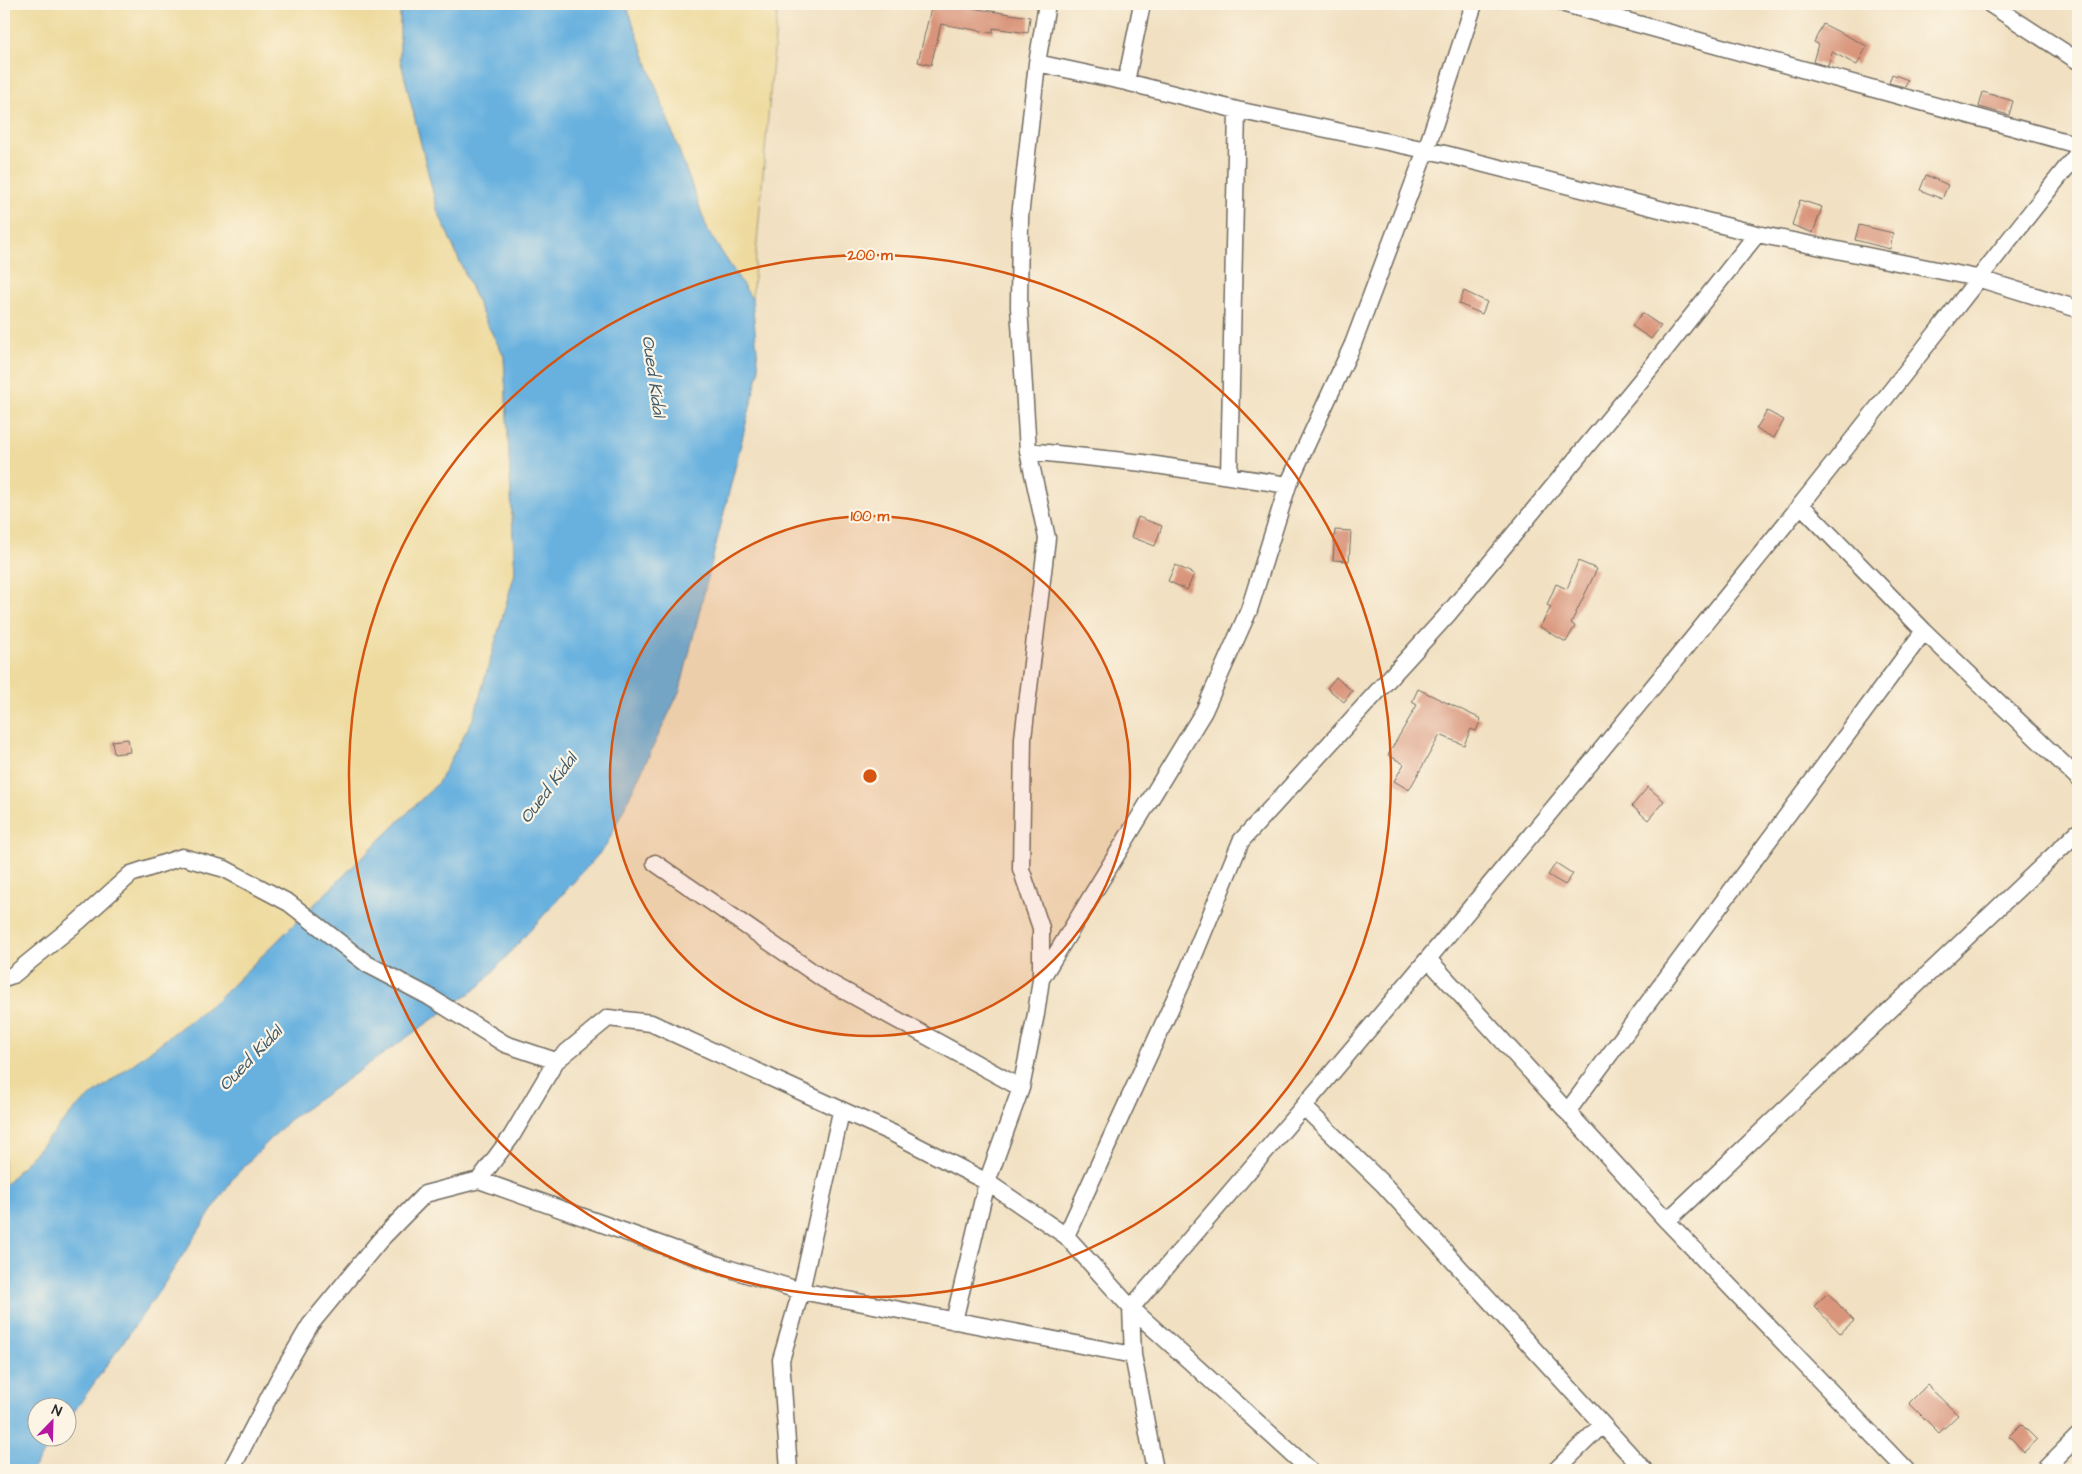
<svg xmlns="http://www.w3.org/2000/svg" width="2082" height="1474" viewBox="0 0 2082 1474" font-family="'Architects Daughter',sans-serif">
	<rect width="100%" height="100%" fill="#fcf5e5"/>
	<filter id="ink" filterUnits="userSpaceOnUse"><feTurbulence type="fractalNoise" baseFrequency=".02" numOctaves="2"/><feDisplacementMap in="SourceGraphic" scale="10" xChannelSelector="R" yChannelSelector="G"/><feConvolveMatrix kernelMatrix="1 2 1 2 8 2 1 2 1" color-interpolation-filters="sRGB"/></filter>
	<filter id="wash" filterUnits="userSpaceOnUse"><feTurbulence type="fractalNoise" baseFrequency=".0096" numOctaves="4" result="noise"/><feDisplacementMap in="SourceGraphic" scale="20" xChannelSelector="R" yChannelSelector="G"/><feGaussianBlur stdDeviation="1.12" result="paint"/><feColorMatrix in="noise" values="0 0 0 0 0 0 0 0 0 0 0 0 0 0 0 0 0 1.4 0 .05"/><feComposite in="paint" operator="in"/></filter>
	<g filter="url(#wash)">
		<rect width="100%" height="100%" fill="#f1e0c1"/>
		<!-- sand -->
		<path fill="#eeda9e" stroke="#8c8264" d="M4,4H400V58L437,209L486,322L504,356L515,573L474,717L438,783L216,1001L78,1106L4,1186Z
			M626,4H778L752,299L708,231Z"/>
		<!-- water -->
		<path fill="#67b1df" stroke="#496e85" d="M400,4H626L708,231L752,299L759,371L680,690L606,846L480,986L289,1120L233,1178L160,1290L68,1420V1406H38V1436L56,1437L34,1467L31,1470H4V1186L78,1106L216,1001L438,783L474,717L515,573L504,356L486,322L437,209L400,58Z"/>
		<g id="blocks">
			<!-- building -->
			<path fill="#d9957c" d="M932,4H945L1030,17L1028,33L993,28V33L941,24L931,65L918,62Z
				M1823,24L1867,46L1857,65L1832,52L1828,66L1813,62L1818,44L1814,42Z
				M1892,74L1908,80L1905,87L1889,83Z
				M1983,92L2013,101L2009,115L1979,107Z
				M1926,175L1948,185L1942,199L1920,190Z
				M1800,200L1822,207L1813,233L1792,225Z
				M1859,225L1893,233L1890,249L1855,240Z
				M1464,291L1487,302L1482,314L1459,304Z
				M1642,313L1661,326L1651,339L1632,326Z
				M1767,411L1784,420L1774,438L1756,429Z
				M1138,517L1162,526L1155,546L1131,537Z
				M1335,530L1351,531L1349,561L1333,560Z
				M1578,561L1597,569L1571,623L1575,626L1566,642L1540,627L1551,607L1547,605L1556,584L1567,589Z
				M1175,565L1194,574L1187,590L1168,581Z
				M1336,677L1352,691L1344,702L1327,688Z
				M1418,689L1481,719L1476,731L1471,729L1464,745L1440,735L1409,790L1394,781L1404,764L1388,755L1417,705L1412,702Z
				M128,739L130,752L114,754L112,741Z
				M1648,787L1664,801L1648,820L1632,806Z
				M1556,863L1573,874L1565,885L1548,875Z
				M1828,1293L1854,1321L1840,1333L1814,1306Z
				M1927,1385L1958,1415L1939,1433L1909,1403Z
				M2021,1424L2037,1440L2024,1452L2009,1436Z"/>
		</g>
	</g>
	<g filter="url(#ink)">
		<use href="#blocks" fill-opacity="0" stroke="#706a60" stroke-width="1"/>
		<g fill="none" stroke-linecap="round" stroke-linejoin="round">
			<!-- street casing -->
			<g stroke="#706a60" stroke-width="19">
				<path id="street" d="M1565,4L2078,145
					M1990,4L2078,61
					M1037,63L1126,82L1237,110L1445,154L1757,234L1977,278L2078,309
					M1126,82L1142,4
					M1028,451L1143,463L1288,485
					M1229,476L1237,110
					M1801,505L1924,631L2078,778
					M655,863L823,979L1021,1088
					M1428,959L1667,1221L1906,1470
					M4,978L13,975L79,921L131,874L182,857L225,869L289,903L367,964L428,996L505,1044L556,1061
					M1041,979L1204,711L1249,610L1288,485L1353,344L1426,150L1474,4
					M1304,1107L1384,1185L1644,1470
					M1567,1112L1924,631
					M479,1180L511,1137L556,1061L608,1018L651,1023L894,1134L987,1182L1066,1236L1131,1308L1133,1355L1155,1470
					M1667,1221L2078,832
					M1066,1236L1188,970L1241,841L1449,613L1641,380L1757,234
					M954,1321L987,1182L1021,1088L1036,1014L1041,979V928L1021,869L1023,738L1047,538L1028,451L1019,307L1020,217L1037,63L1047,4
					M231,1470L279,1378L310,1325L380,1240L425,1194L479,1180L724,1267L801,1291L1133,1355
					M789,1470L781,1360L801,1291L841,1112
					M1310,1470L1131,1308C1358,1045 1581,778 1799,507C1893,390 1984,270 2078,153
					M1556,1470L1601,1426
					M2044,1470L2078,1436"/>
			</g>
			<!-- street -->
			<use href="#street" stroke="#fff" stroke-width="16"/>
		</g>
	</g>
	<!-- distance rings -->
	<circle cx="870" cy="776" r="260" fill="#d5540f" fill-opacity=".12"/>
	<g fill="none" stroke="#d5540f" stroke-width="2.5">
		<circle cx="870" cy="776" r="260"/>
		<circle cx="870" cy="776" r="521"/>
	</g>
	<g text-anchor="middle" stroke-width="4.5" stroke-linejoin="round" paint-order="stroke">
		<!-- water labels -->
		<g font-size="18" font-style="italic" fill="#405a6a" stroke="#fcf5e5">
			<text transform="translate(654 376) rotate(82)" y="6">Oued Kidal</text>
			<text transform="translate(548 788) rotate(-53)" y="6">Oued Kidal</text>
			<text transform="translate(250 1058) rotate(-46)" y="6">Oued Kidal</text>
		</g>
	</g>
	<circle cx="870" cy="776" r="8" fill="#d5540f" stroke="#fcf5e5" stroke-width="2.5"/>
	<g font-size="15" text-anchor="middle" font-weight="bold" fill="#d5540f" stroke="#fcf5e5" stroke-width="4.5" stroke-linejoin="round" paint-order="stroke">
		<text x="870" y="260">200 m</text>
		<text x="870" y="521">100 m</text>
	</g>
	<!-- margin -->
	<rect width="2082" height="1474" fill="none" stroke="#fcf5e5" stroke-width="20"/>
	<!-- north arrow -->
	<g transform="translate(52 1422) rotate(23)"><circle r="24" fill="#fcf5e5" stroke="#a8a49b"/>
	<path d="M0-4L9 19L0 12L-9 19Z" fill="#b5179e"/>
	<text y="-8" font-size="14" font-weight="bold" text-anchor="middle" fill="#2b2b2b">N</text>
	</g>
</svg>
